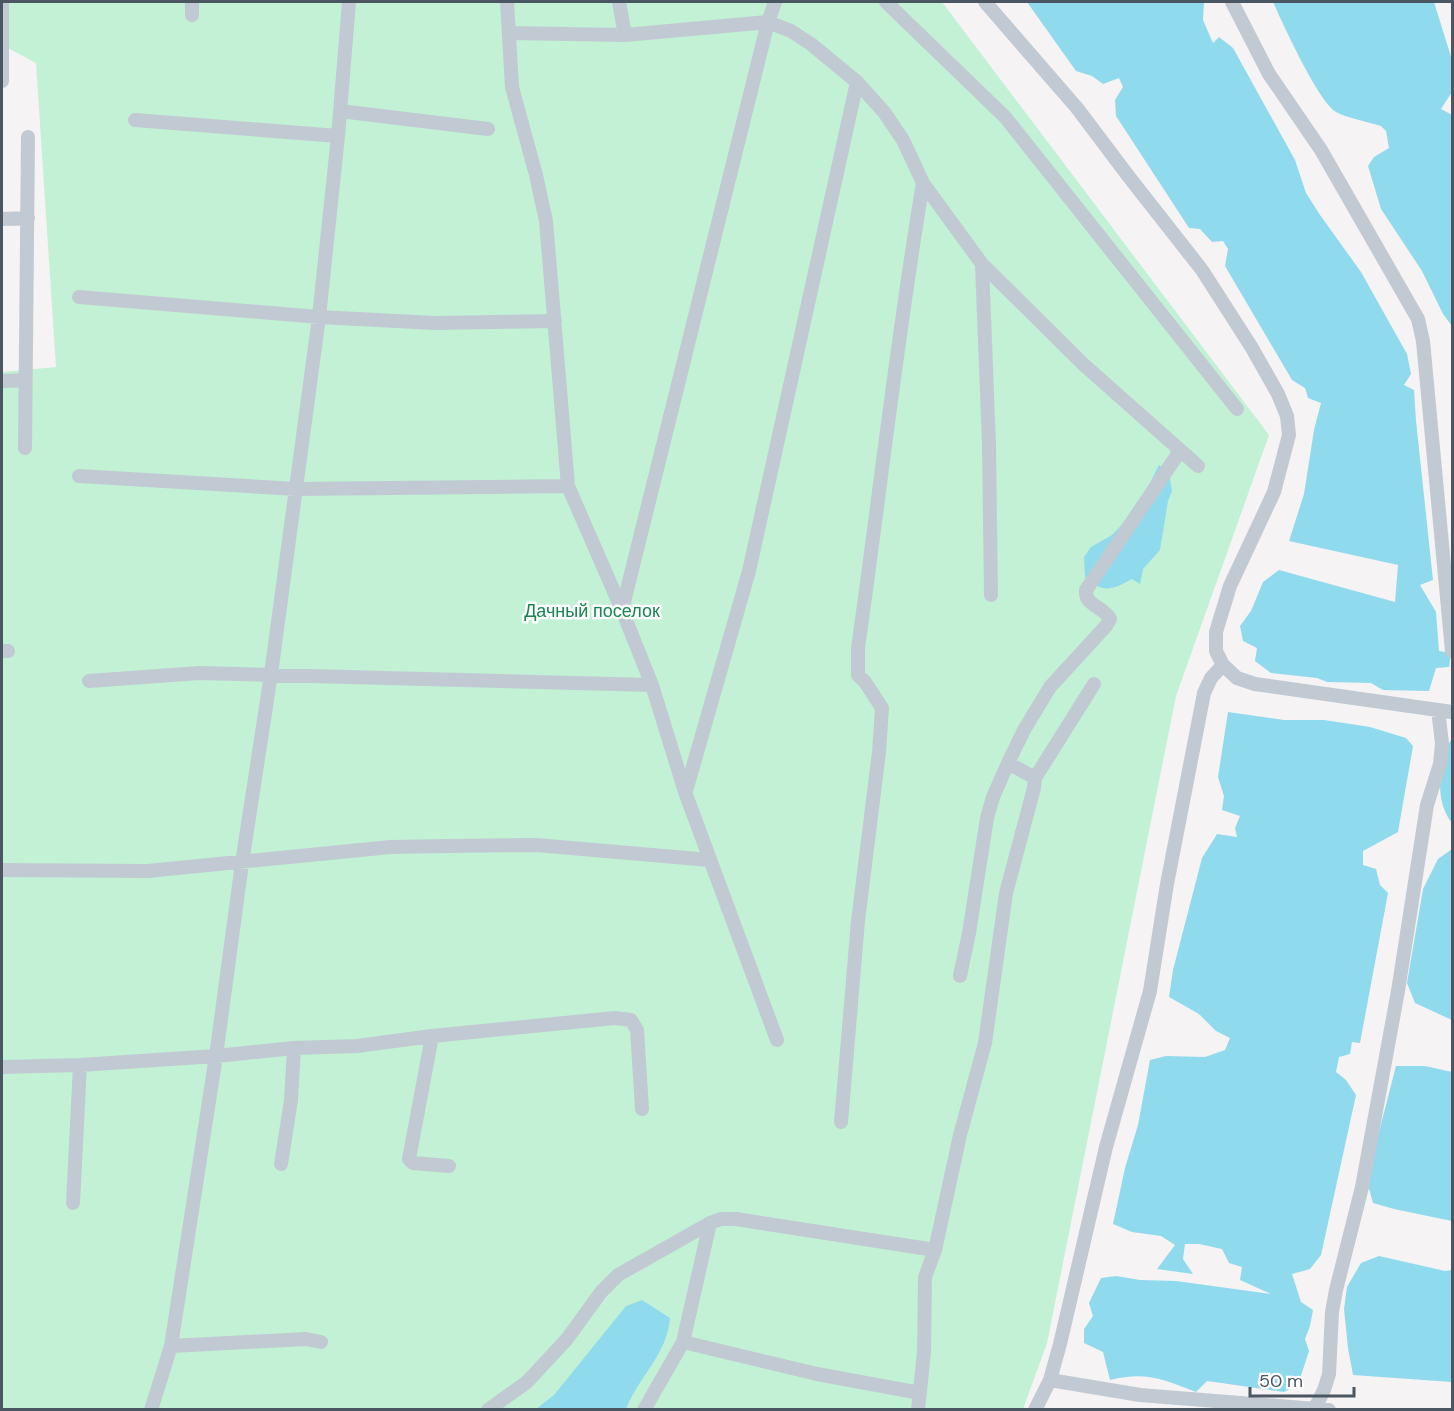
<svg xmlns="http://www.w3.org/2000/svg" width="1454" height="1411" viewBox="0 0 1454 1411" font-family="'DM Sans',sans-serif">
	<rect width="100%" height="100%" fill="#f5f3f3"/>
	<!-- green -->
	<path fill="#c3f1d5" d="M2,2H942L1269,435L1176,696L1047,1343L1023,1409L2,1410V372L56,367L36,63L2,45Z"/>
	<!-- water -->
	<path fill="#90daee" d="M1027,2H1204L1203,20L1213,43L1219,37L1233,48L1295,160L1306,193L1320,215L1361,272L1407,354L1411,374L1404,385L1414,390L1416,421L1433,580L1420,585L1436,612L1439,651L1451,653L1449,667L1436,668L1429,691L1383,690L1371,683L1327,682L1317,678L1271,673L1255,661L1257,648L1243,641L1240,626L1251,611L1263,582L1279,570L1395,602L1398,565L1289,541L1304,494L1314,430L1321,403L1308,398L1305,388L1292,380L1225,266L1228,249L1223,241L1212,242L1200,229L1189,228L1116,116L1115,100L1123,87L1119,78L1103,84L1092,76L1076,71Z
		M1273,2H1434L1452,60V92L1441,109L1452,115V326L1443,314L1422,271L1381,209L1368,166L1374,157L1389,148L1386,131L1381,126C1369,122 1347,118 1336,112C1318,101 1283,24 1273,2Z
		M1159,465L1169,473L1172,491L1168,501L1160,550L1143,569L1140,584L1132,579C1112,590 1103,594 1085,577L1084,557L1091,547L1112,535L1137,509Z
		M1228,712L1284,720H1324L1370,727L1406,738L1413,746L1398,832L1363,851V865L1376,869L1380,885L1388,893L1360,1043L1352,1042L1350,1054L1339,1057L1336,1072L1346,1080L1356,1095L1321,1255L1310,1269L1292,1274L1301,1302L1313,1310L1310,1326L1305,1339L1309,1351L1298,1385L1284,1392L1207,1381L1196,1392C1163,1379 1145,1371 1110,1380L1103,1352L1084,1343V1329L1093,1316L1089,1303L1101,1278L1116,1276L1140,1280L1176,1281L1271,1294L1240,1280L1242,1267L1229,1263L1222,1249L1199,1244H1185L1183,1259L1193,1274L1157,1269L1175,1245L1161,1236L1132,1232L1113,1224L1125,1168L1138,1125L1150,1060L1166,1056L1205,1057L1225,1050L1230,1038L1216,1031L1199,1014L1169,997L1173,970L1202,858L1217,834L1237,837L1235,828L1240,816L1222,810L1224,796L1218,777Z
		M1452,738V823C1434,801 1438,760 1452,738Z
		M1452,849V1020L1415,1003L1407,983L1423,889L1438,859Z
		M1396,1066H1425L1452,1072V1221L1394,1209L1373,1203L1368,1185L1372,1159Z
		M1379,1256L1445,1271L1452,1270V1382L1353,1375L1348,1348L1344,1309L1347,1287L1361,1263Z
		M642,1300L670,1318C667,1355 639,1376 626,1409H536L554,1395L626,1306Z"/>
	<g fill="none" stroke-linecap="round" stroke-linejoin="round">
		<!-- minor -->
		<path stroke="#c1cad2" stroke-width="14" d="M192,2V15
			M507,2L512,87L536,175L546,221L568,486L622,610L652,685L685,792L777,1040
			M619,2L625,35
			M886,2L1005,117L1237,409
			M985,2L1077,108L1129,177L1202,270L1252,348L1278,394L1287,416L1289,435L1274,492L1230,586L1216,632V651L1223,665L1237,678L1255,684L1452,712
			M1232,2L1269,74L1321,150L1418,319L1423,341L1452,651
			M509,33L625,35L768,22L791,31L811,44L857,82L884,112L903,140L923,183L982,264L1083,364L1198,466
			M2,81V2
			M340,111L488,129
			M135,120L338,136
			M2,219L28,218
			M982,264L989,445L991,595
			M79,297L319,317L435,323L555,321
			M2,381L25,380
			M25,448L28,137
			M79,476L296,489L568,486
			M622,610L768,22L775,2
			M2,651H8
			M89,681L199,673L652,685
			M1035,778L1094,684
			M686,791L749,571L857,82
			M2,870L148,871L391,847L447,846L536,845L710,860
			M960,976L969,933L987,818L993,797L1008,763
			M432,1036L409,1159L413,1163L449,1166
			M2,1067L80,1065L216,1056L294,1048L357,1046L432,1036L615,1018L631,1020L637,1030L642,1109
			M841,1122L858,921L879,752L882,708L865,682L858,675V648C880,493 897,337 923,183
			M281,1164L291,1100L294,1048
			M73,1203L80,1065
			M683,1342L817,1374L920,1393
			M171,1346L306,1339L321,1342
			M1050,1380L1140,1395L1329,1410
			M151,1410L171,1346L216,1056L242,863L271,674L319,317L338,136L349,2
			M488,1410L527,1382L567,1339L601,1292L618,1275L710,1223L721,1219H736L935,1250
			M644,1410L683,1342L710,1223
			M918,1410L924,1352L925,1277L935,1250L960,1135L985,1043L1006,893L1034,788L1035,778L1008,763L1024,730L1050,687L1106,626L1110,619C1104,606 1084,606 1086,590L1180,451
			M1035,1410L1050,1380L1060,1344L1106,1147L1150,991L1167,884L1204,693L1211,678L1223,665
			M1314,1410L1324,1390L1329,1374L1332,1312L1336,1290L1362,1187L1398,991L1427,805L1440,764L1442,743L1438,710"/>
	</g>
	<g text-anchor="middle" stroke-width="5" stroke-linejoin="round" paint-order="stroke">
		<!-- park labels -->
		<g font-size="18" fill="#17864f" stroke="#fff">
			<text x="592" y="617">Дачный поселок</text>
		</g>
	</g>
	<!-- border -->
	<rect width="1454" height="1411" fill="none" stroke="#4a5661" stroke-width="6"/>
	<!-- scale -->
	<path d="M1250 1387v9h104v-9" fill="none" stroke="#4a5661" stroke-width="3"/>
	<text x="1259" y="1387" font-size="18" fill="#4a5661" stroke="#ffffff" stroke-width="4.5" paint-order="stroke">50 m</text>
</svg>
